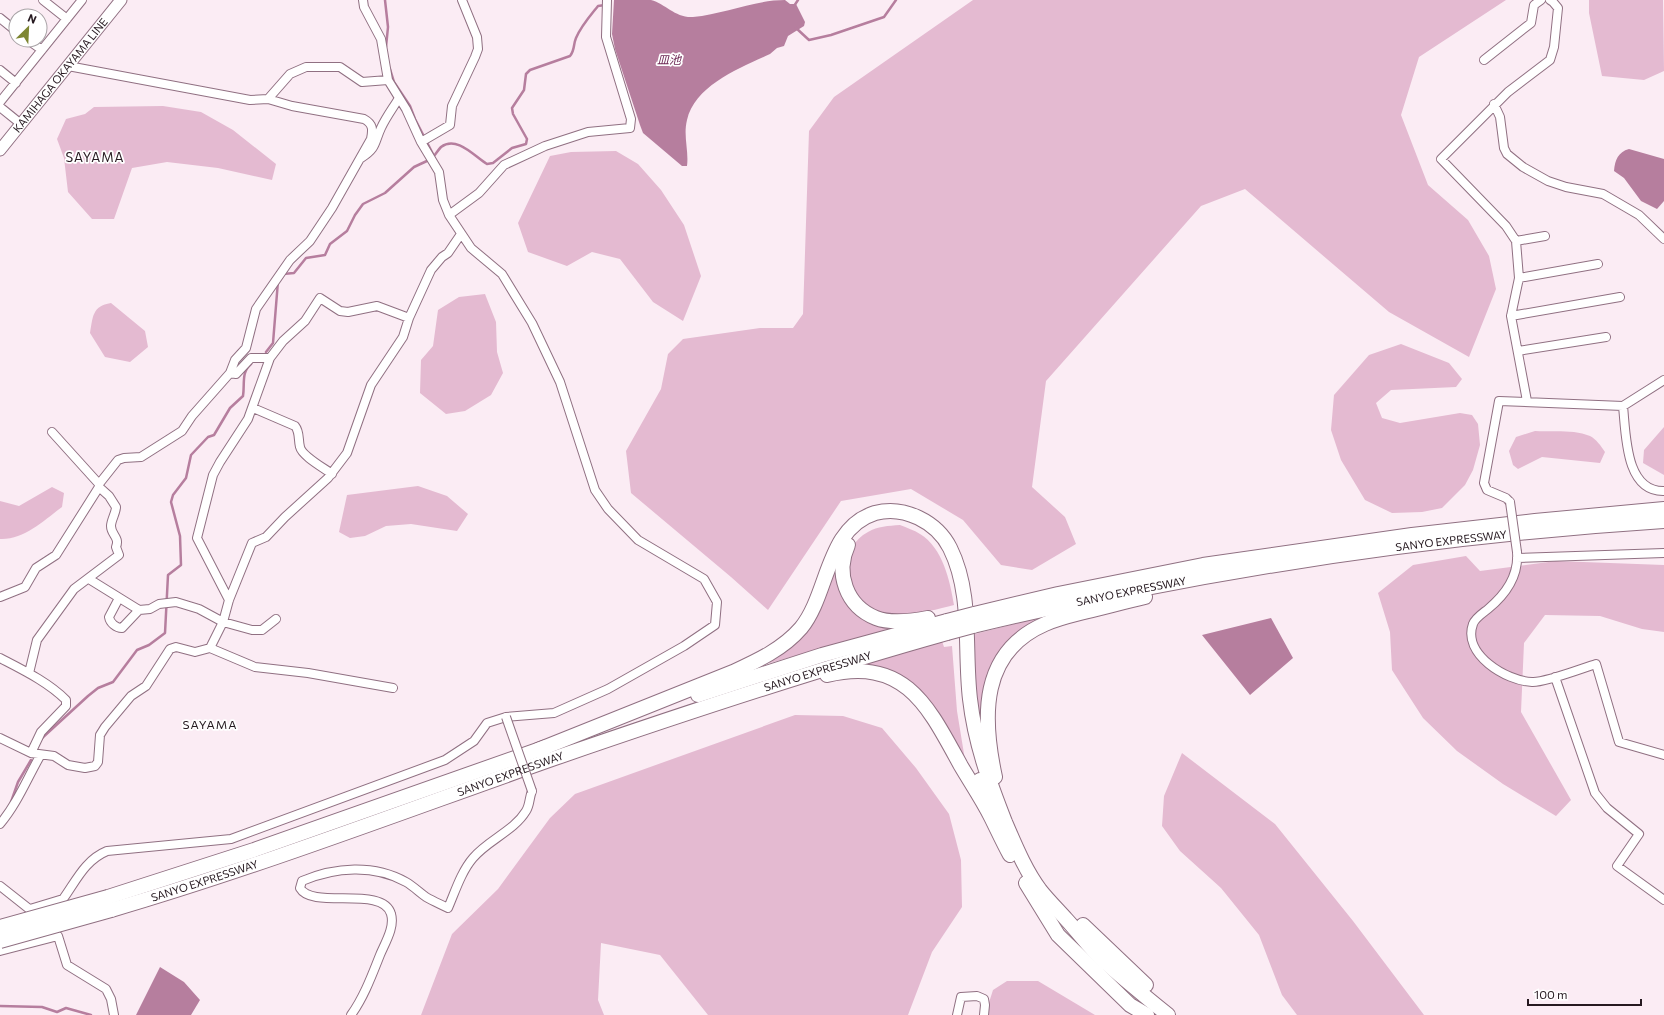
<svg xmlns="http://www.w3.org/2000/svg" width="1664" height="1015" viewBox="0 0 1664 1015" font-family="Commissioner,'Noto Sans JP',sans-serif">
	<rect width="100%" height="100%" fill="#fbecf4"/>
	<!-- green -->
	<path fill="#e4bad1" d="M973,0H1506L1419,57L1401,115L1428,185L1468,220L1489,256L1496,289L1469,357L1389,312L1245,189L1201,206L1046,381L1032,487L1065,517L1076,544L1032,570L1001,565L963,520L911,489L841,501L768,610L731,577L631,493L626,451L661,389L668,354L683,339L760,328H793L803,314L809,131L834,97Z
		M1589,0H1663L1664,71L1644,80L1602,76L1589,13Z
		M163,106L201,112L233,130L276,164L272,180L218,168L167,162L132,168L114,219H92L68,192L64,158L57,139L66,119L85,114L94,107Z
		M616,151L638,164L661,190L684,225L701,276L683,321L653,302L620,259L592,252L567,266L528,252L518,223L550,156L571,152Z
		M485,294L496,322L497,352L503,373L491,395L465,411L446,414L420,393L421,360L433,346L438,310L459,297Z
		M111,303L145,331L148,347L130,362L105,357L90,333C93,317 92,306 111,303Z
		M1401,344L1449,363L1462,379L1456,387L1391,390L1376,403L1382,418L1400,423L1460,413L1472,415L1478,424L1480,445L1473,470L1465,485L1442,508L1422,512L1392,513L1365,500L1341,460L1331,430L1334,395L1369,355Z
		M1664,427V475L1643,463L1644,450Z
		M1535,431C1552,432 1574,429 1590,436C1596,439 1601,446 1605,452L1600,463L1542,457L1518,469L1513,465L1509,451L1516,437Z
		M418,486L447,496L468,514L457,531L411,524L386,526L365,536L350,538L339,532L347,495Z
		M52,487L64,493L62,507C43,521 24,540 0,539V501L19,506Z
		M900,525C907,528 914,530 920,534C943,548 950,581 954,605C932,611 894,620 873,609C844,594 836,549 868,532C878,526 888,526 900,525Z
		M1466,556L1480,571L1556,561L1664,565V632L1642,629L1600,616L1545,615L1524,643L1521,712L1571,800L1556,816L1503,784L1457,751L1423,718L1392,670L1390,632L1378,593L1413,565Z
		M833,565L838,566V581L892,626L893,628L770,663L769,659L785,649Z
		M1037,618L1039,624L1003,649L986,743L976,713L973,640L975,634Z
		M942,641L944,647L952,646L957,711L965,760L934,709L857,667Z
		M795,715L843,716L882,728L916,768L949,814L961,860L962,907L932,952L908,1015H708L660,955L601,943L598,1000L604,1015H421L452,934L498,889L550,818L575,794Z
		M1182,753L1275,824L1353,921L1424,1015H1297L1282,995L1259,935L1221,888L1180,851L1162,826L1164,796Z
		M1007,981H1038L1095,1015H985L993,990Z"/>
	<!-- water -->
	<path fill="#b67e9e" d="M614,0C625,0 640,0 651,0C666,4 675,18 693,17C724,14 754,0 785,0L790,4H796L805,22L804,26L788,36L784,46L777,48L770,54C740,68 695,85 687,120C683,136 689,151 687,166H682L643,133L640,125L615,49L612,34Z
		M1629,149L1664,159V201L1657,209L1641,201L1624,178L1614,171C1615,160 1618,152 1629,149Z
		M1271,618L1293,658L1250,695L1202,635Z
		M160,967L184,982L200,1000L191,1015H136Z"/>
	<g fill="none" stroke-linecap="round" stroke-linejoin="round">
		<!-- stream -->
		<path stroke="#b67e9e" stroke-width="2.5" d="M385,0L388,27L386,47
			M794,6L798,0
			M796,28L809,40L831,35L884,17L896,0
			M390,69L394,82L410,106L415,119L434,156
			M433,157C436,154 438,150 441,147C457,135 475,157 487,164L493,163L512,148L526,144L527,139L513,114L512,108L524,90L526,74L530,70L570,56C575,50 573,45 576,38C581,26 590,16 598,6L605,5
			M283,274L294,273L306,258L325,255L330,244L347,231L355,215L363,204L385,193L414,167L429,160
			M266,352L273,343L278,281
			M41,739L88,696L98,688L113,682L137,650L149,645L165,633L168,575L181,565L180,536L171,502L173,495L186,478L191,455L208,437L214,435L230,408L243,396C245,384 241,372 251,364
			M11,802L18,782L31,760
			M0,1006L42,1007L57,1012L66,1008L91,1015"/>
		<!-- minor casing -->
		<g stroke="#907082" stroke-width="10">
			<path id="minor" d="M43,0L67,19
				M0,18L16,31
				M28,40L42,50
				M1484,60L1531,23L1534,5L1541,0
				M68,66L250,100L268,99L290,74L306,67H340L362,82L388,80
				M0,70L16,83
				M0,102L82,0
				M1494,104L1500,117L1504,148L1507,154L1523,167L1548,181L1566,187L1603,194L1639,215L1664,239
				M0,107L21,124
				M421,142L450,125L452,106L475,57L478,49L477,37L462,0
				M361,158C377,148 374,143 381,128C386,117 393,108 399,98
				M449,215L479,193L504,165L545,146L588,132L630,128L631,119L606,37L607,0
				M1516,241L1545,236
				M1519,278L1598,264
				M1511,316L1620,297
				M1518,351L1606,337
				M270,358L283,341L305,321L320,298L340,311L348,312L377,306L409,318
				M1527,401L1511,316L1519,278L1516,241L1506,226L1441,159L1508,92L1550,60L1554,47L1558,8L1553,2L1550,0
				M1623,406C1626,434 1625,492 1664,491
				M253,408L295,426C300,432 298,439 300,447C302,456 324,468 332,474
				M52,432L99,484
				M1510,502L1506,498L1487,490L1484,483L1499,401L1623,406L1664,380
				M1517,552C1519,576 1505,595 1488,609C1483,613 1475,618 1473,624C1462,654 1506,681 1532,682C1544,683 1583,668 1596,664L1619,742L1664,755
				M1517,558L1664,553
				M89,579L139,610L150,609L159,604L176,602L199,609L223,622L252,630H262L276,619
				M0,597L25,587L36,568L56,555L99,487V484L118,460L124,458L141,457L182,431L192,416L230,373L235,360L246,348L256,309L290,260L310,241L332,208L371,139C373,129 373,124 364,119L292,106L268,99
				M119,598L109,617C110,623 116,628 122,628L139,610
				M229,600L197,538L213,475L220,462L248,419L270,358H251L236,374L230,373
				M210,648L223,622L229,600L252,543L266,537L285,517L328,478L347,453L371,385L403,337L409,318L431,270L442,257L448,253L461,234
				M0,658C23,670 48,682 66,700V706L41,732L31,753L54,756L68,765L85,768L95,766L98,762L100,735L105,727L131,696L146,686L170,649L176,647L195,652L210,648L255,667L308,673L393,688
				M29,673L37,640L74,589L119,555L116,547C120,537 111,535 111,526C111,520 116,513 116,507L109,496L99,487
				M1555,677L1595,793L1607,808L1639,834L1617,866L1664,900
				M0,738L31,753
				M0,824C17,804 27,779 40,756
				M0,886L33,912
				M30,909L63,899C76,881 85,860 107,851L231,839L445,760L474,741L487,723L506,717L554,713L608,689L684,646L715,625L717,602L704,579L638,540L608,509L595,490L560,382L532,323L502,274L471,248L449,215L443,200L439,172L421,142L406,109L388,80L381,39L364,7L363,0
				M47,925L58,936L67,965L106,989L111,999L114,1015
				M0,951L58,936
				M351,1015C364,997 372,975 380,955C385,943 395,927 391,914C383,885 312,910 300,888L302,881C335,867 374,864 406,882C413,886 419,892 426,897C433,901 440,904 448,908C455,892 461,872 473,858C488,840 514,831 526,811C530,805 529,798 532,791
				M957,1015L961,997L977,996L984,999L985,1005L984,1015"/>
		</g>
		<!-- secondary casing -->
		<g stroke="#907082" stroke-width="13">
			<g id="secondary">
				<path id="s1" d="M0,150L121,0"/>
			</g>
		</g>
		<!-- motorway casing -->
		<g stroke="#907082" stroke-width="16">
			<g id="motorway">
				<path d="M848,545C835,573 846,606 876,618C891,624 912,621 928,618"/>
				<path d="M974,614L1058,594L1203,565L1412,535L1535,521L1664,509"/>
				<path id="s2" d="M973,626C1200,571 1432,536 1664,521"/>
				<path d="M827,675C906,656 929,708 961,766C971,783 982,799 991,817C997,829 1003,842 1010,855"/>
				<path d="M698,695L822,655L947,621"/>
				<path d="M538,750L733,672C757,661 783,649 801,628C829,594 826,528 875,513C904,505 937,522 950,548C973,594 964,649 970,699C975,743 989,781 1005,822C1015,845 1025,870 1040,890C1048,900 1057,909 1066,919C1079,933 1091,950 1106,963C1126,981 1147,998 1168,1015"/>
				<path d="M995,777C982,717 980,652 1045,624C1056,619 1068,616 1080,613C1102,608 1123,602 1145,597"/>
				<path d="M980,780L991,816"/>
				<path d="M1026,883L1058,935L1130,1005L1147,1015"/>
				<path d="M108,897L254,850L546,747"/>
				<path id="s3" d="M111,910C261,866 407,810 555,758C685,713 815,670 947,633"/>
				<path d="M1083,925L1146,985"/>
			</g>
		</g>
		<!-- minor -->
		<use href="#minor" stroke="#fff" stroke-width="8"/>
		<!-- secondary -->
		<use href="#secondary" stroke="#fff" stroke-width="11"/>
		<!-- motorway -->
		<use href="#motorway" stroke="#fff" stroke-width="14"/>
		<!-- minor-bridge casing -->
		<g stroke="#907082" stroke-width="10" stroke-linecap="butt">
			<path id="minor-bridge" d="M1510,502L1517,552
				M506,717L532,791"/>
		</g>
		<!-- motorway-bridge casing -->
		<g stroke="#907082" stroke-width="16" stroke-linecap="butt">
			<path id="motorway-bridge" d="M947,621L974,614
				M947,633L973,626
				M0,927L108,897
				M0,941L111,910"/>
		</g>
		<!-- minor-bridge -->
		<use href="#minor-bridge" stroke="#fff" stroke-width="8"/>
		<!-- motorway-bridge -->
		<use href="#motorway-bridge" stroke="#fff" stroke-width="14"/>
	</g>
	<g text-anchor="middle" stroke-width="3.5" stroke-linejoin="round" paint-order="stroke">
		<!-- street labels -->
		<g font-size="11" fill="#261920" stroke="#fff">
			<text dy="4" stroke="none"><textPath href="#s1" startOffset="96">KAMIHAGA OKAYAMA LINE</textPath></text>
			<text dy="4" stroke="none"><textPath href="#s2" startOffset="486">SANYO EXPRESSWAY</textPath></text>
			<text dy="4" stroke="none"><textPath href="#s2" startOffset="162">SANYO EXPRESSWAY</textPath></text>
			<text dy="4" stroke="none"><textPath href="#s3" startOffset="746">SANYO EXPRESSWAY</textPath></text>
			<text dy="4" stroke="none"><textPath href="#s3" startOffset="422">SANYO EXPRESSWAY</textPath></text>
			<text dy="4" stroke="none"><textPath href="#s3" startOffset="98">SANYO EXPRESSWAY</textPath></text>
		</g>
		<!-- water labels -->
		<g font-size="12" font-style="italic" fill="#6d2854" stroke="#fff">
			<text x="669" y="64">皿池</text>
		</g>
		<!-- neighbourhood labels -->
		<g font-size="12" letter-spacing="1" fill="#261920" stroke="#fff">
			<text x="210" y="729">SAYAMA</text>
		</g>
		<!-- quarter labels -->
		<g font-size="13" letter-spacing="1" fill="#261920" stroke="#fff">
			<text x="95" y="162">SAYAMA</text>
		</g>
	</g>
	<!-- north arrow -->
	<g transform="translate(28 28) rotate(24)"><circle r="19" fill="#ffffff" stroke="#a8a3a6"/>
	<path d="M0-3L7 15L0 10L-7 15Z" fill="#7e8632"/>
	<text y="-6" font-size="11" font-weight="bold" text-anchor="middle" fill="#261920">N</text>
	</g>
	<!-- scale -->
	<path d="M1528 999v6h113v-6" fill="none" stroke="#261920" stroke-width="2"/>
	<text x="1534" y="999" font-size="12" fill="#261920" stroke="#ffffff" stroke-width="3" paint-order="stroke">100 m</text>
</svg>
